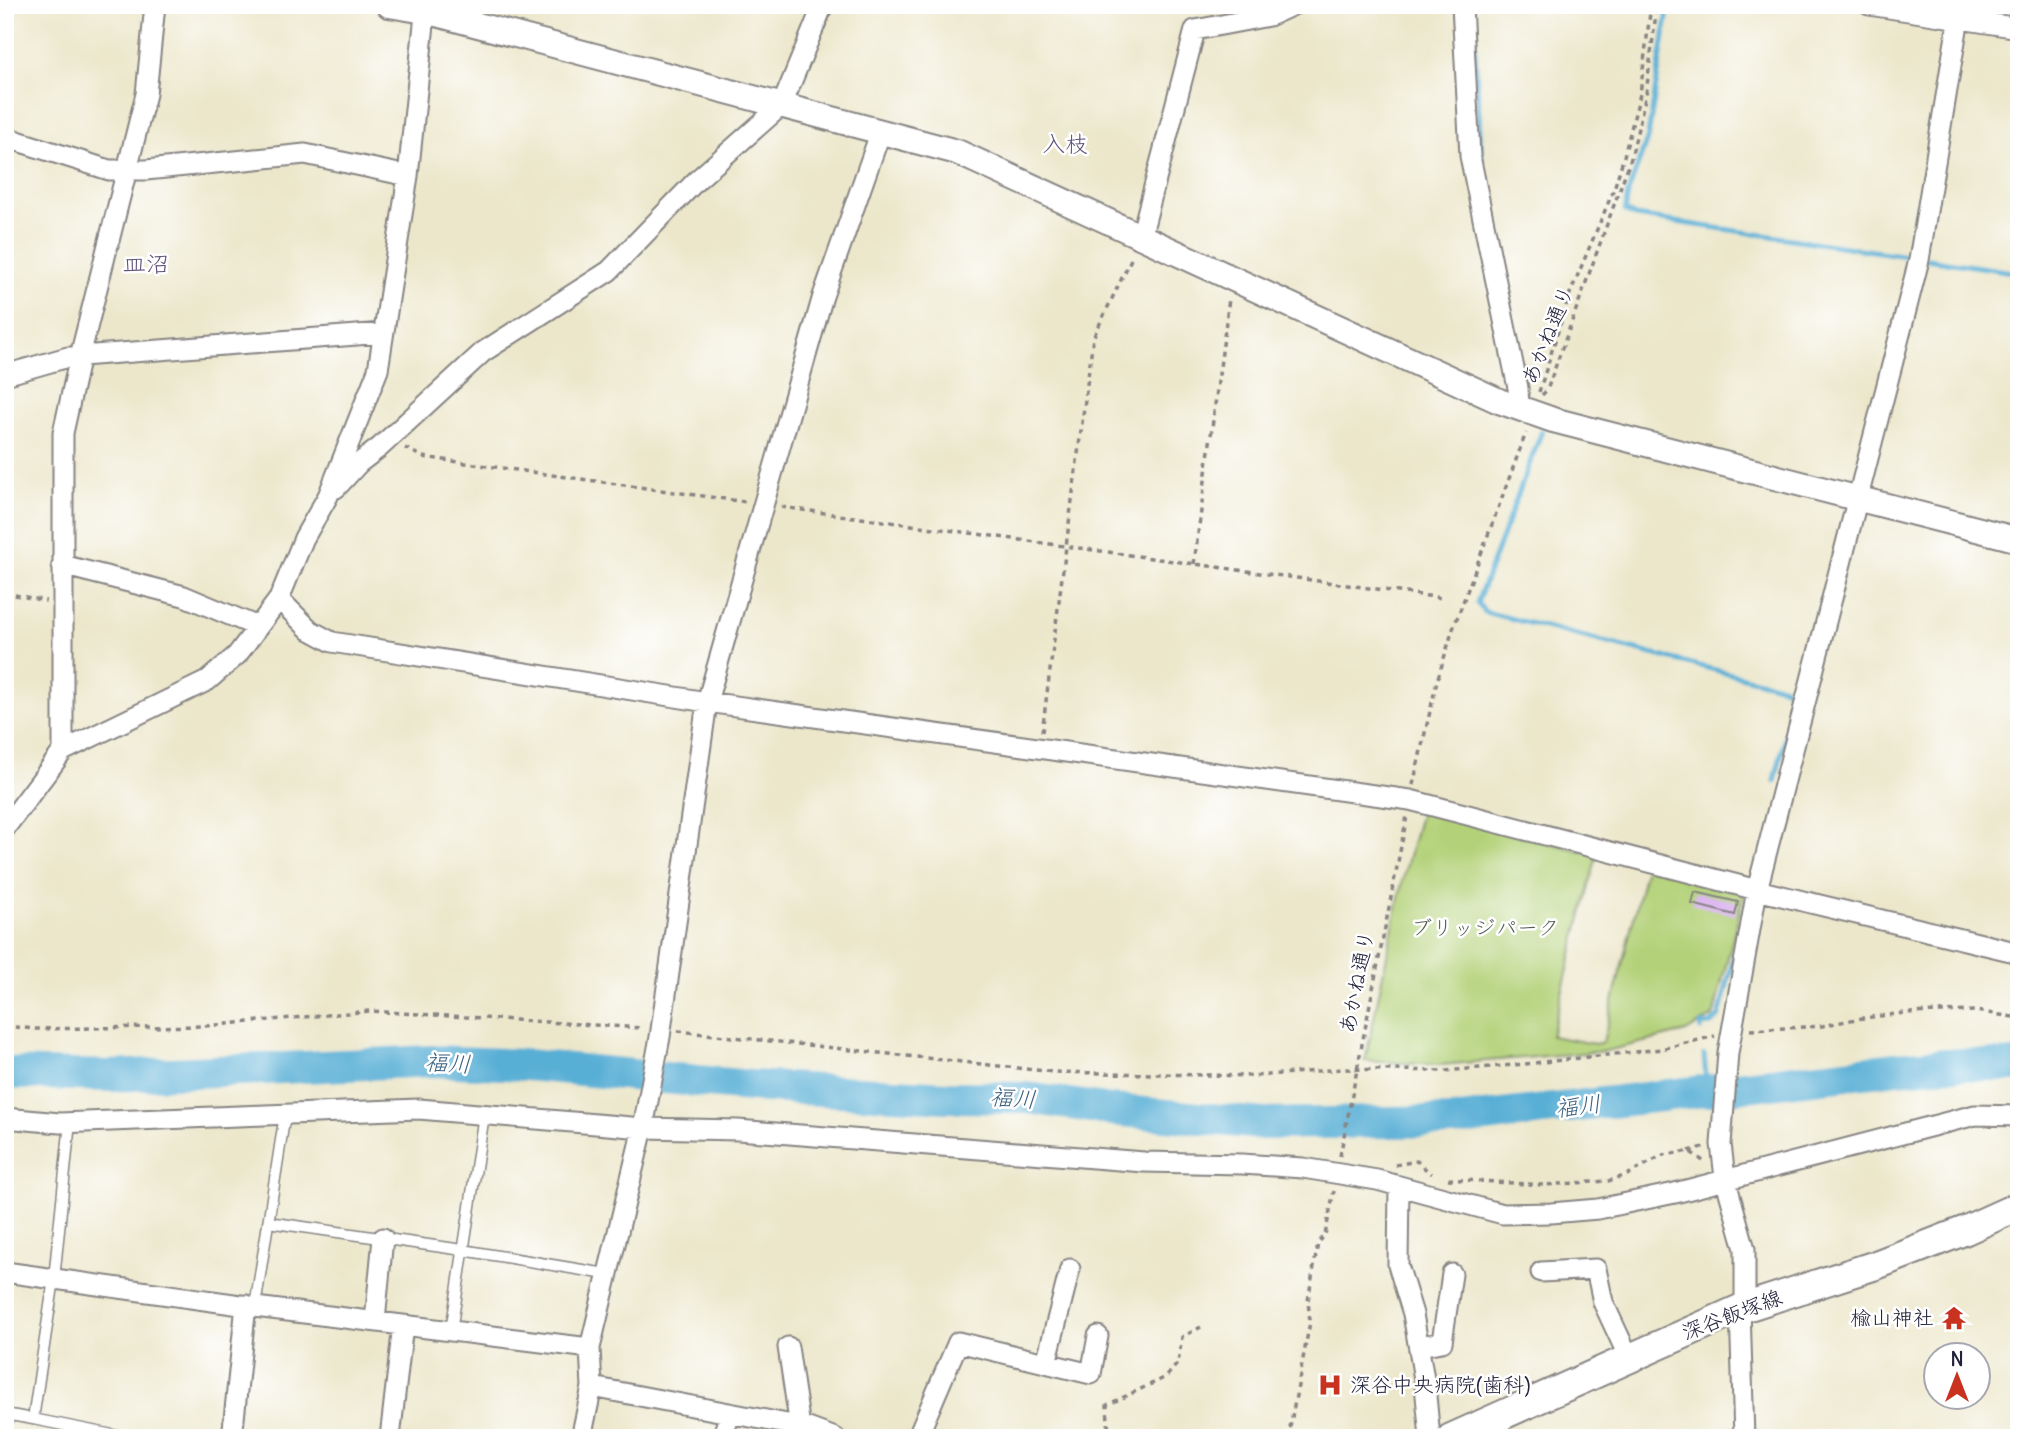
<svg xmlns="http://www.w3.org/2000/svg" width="2024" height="1443" viewBox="0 0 2024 1443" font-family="Delius,'Klee One',sans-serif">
	<rect width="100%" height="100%" fill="#fff"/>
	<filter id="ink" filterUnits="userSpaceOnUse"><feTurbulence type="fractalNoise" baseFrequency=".0143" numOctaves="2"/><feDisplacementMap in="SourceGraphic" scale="14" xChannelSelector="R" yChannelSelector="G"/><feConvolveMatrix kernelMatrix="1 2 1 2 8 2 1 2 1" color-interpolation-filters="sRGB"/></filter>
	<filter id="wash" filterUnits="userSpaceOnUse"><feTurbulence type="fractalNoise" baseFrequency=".00686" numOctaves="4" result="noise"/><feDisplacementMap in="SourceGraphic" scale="28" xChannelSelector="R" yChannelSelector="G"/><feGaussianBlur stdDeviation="1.57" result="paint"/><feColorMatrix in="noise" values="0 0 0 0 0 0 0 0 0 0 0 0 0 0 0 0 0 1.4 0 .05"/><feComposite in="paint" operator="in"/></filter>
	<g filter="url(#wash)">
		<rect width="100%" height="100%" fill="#ece7cb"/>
		<!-- green -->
		<path fill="#b3d178" stroke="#6a7a5a" stroke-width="2" d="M1421,811L1597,855L1551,1036L1595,1044L1603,1042L1646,867L1745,891L1713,1016L1686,1032L1606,1051L1439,1065L1365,1061L1402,883Z"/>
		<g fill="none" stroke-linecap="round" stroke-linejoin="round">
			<!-- stream -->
			<path stroke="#59afd5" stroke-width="5" d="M1472,5L1482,166
				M1669,5L1648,136L1628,193L1625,211L1635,216L1914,257
				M1927,259L2019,273
				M1542,431L1477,603L1485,612L1783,687L1795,694L1775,781
				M1701,1029V1025L1711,1024L1719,1016L1739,937
				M1704,1055L1707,1092"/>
			<!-- river -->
			<path stroke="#59afd5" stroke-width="32" d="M5,1073L109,1076L432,1061L527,1065L750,1086L947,1097L1027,1098L1112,1110L1263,1124L1452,1121L1897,1068L1948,1064L2019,1066"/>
		</g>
		<g id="blocks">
			<!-- building -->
			<path fill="#d8adef" d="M1695,892L1738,902L1735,915L1692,904Z"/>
		</g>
	</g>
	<g filter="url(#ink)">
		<use href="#blocks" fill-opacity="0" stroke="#878483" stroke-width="2"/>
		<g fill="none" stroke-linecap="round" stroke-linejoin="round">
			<!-- service casing -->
			<g stroke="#878483" stroke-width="13">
				<path id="service" d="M268,1222L463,1250L606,1274
					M255,1307L285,1114
					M451,1331L484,1115
					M5,1414L33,1419L54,1279L70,1122
					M33,1419L128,1438
					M1502,1438L1505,1420"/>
			</g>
			<!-- minor casing -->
			<g stroke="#878483" stroke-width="23">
				<path id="minor" d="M1462,5L1470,156L1518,388L1519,408
					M1869,5L2019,28
					M5,137L109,170H146L305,154L408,176
					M1141,237L1195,30L1269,16L1293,5
					M5,375L68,357L383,333
					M336,488L359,463L380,447L483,352L609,271L697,180L782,105L823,5
					M62,565L184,596L258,627
					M279,599L310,630L332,642L707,702L1410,800L1757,890L2019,953
					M63,751V433L80,356L146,94L155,5
					M5,828L63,751L207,681L237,655L279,599L304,538L328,496L378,370L408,176L426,5
					M5,1118L60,1123L419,1109L643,1128L738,1130L1144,1162L1242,1164L1303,1168L1377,1180L1503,1214L1551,1213L1598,1209L1675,1193L1975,1115L2019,1116
					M1399,1186L1398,1265L1413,1314L1425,1385L1430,1438
					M5,1272L255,1307L590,1348
					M1541,1272L1596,1269L1603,1302L1629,1358
					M1745,1307V1249L1725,1178L1721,1144L1728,1053L1757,890L1919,260L1961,5
					M1740,1309L1744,1438
					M375,1321L383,1238
					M1419,1346L1442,1342L1452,1274
					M788,1347L800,1427
					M1046,1363L1070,1269
					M592,1387L808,1428L835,1438
					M232,1438L246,1305
					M390,1438L403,1325
					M581,1438L592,1387L590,1348L643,1128L660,1037L707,702L823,296L881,131
					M722,1438L730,1414
					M917,1438L958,1342L1091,1374L1098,1336"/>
			</g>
			<!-- tertiary casing -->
			<g stroke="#878483" stroke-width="28">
				<path id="tertiary" d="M389,5L425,11L957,152L1499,401L1553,420L2019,540"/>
			</g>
			<!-- secondary casing -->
			<g stroke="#878483" stroke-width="32">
				<path id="secondary" d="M1451,1438L1740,1309L1876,1265L1966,1230L2019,1206"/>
			</g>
			<!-- path -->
			<path stroke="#878483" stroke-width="3.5" stroke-dasharray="5 5" stroke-linecap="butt" d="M1539,392L1569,296L1614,189L1624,156L1640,94L1651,5
				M1542,395L1547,390L1631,158L1646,94L1657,5
				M405,448L423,457L746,502
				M781,507L1442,598
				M1194,564L1229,299
				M5,593L46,601
				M1042,732L1093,338L1133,255
				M1413,785L1437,681L1453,629L1526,433
				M5,1026L36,1029L205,1026L370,1011L642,1028
				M1750,1030L1822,1026L1856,1019L1904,1013L1976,1011L2019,1018
				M678,1031L1054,1072L1255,1076L1342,1069L1445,1071L1525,1064L1661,1049L1715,1036
				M1689,1151L1704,1147
				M1340,1156L1407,816
				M1395,1165L1417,1161L1431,1174
				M1448,1179L1543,1185L1608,1181L1627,1175L1663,1155L1689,1151L1706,1163
				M1109,1438L1107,1405L1166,1377L1178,1363L1182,1337L1201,1327
				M1288,1438L1310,1322L1308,1301L1318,1243L1325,1235L1334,1191"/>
			<!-- service -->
			<use href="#service" stroke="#fff" stroke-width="10"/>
			<!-- minor -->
			<use href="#minor" stroke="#fff" stroke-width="19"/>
			<!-- tertiary -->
			<use href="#tertiary" stroke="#fff" stroke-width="24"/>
			<!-- secondary -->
			<use href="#secondary" stroke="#fff" stroke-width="28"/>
		</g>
	</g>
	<!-- icons -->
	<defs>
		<g id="temple-bare" transform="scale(1.89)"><path d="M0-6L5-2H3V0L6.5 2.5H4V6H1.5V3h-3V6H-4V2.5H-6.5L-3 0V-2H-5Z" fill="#c8321e" stroke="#fff" stroke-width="2.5" paint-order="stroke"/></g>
		<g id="hospital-bare" transform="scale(1.89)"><path d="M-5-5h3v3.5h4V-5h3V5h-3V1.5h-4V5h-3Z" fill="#c8321e" stroke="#fff" stroke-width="2.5" paint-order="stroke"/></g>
	</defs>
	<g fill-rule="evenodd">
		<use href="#temple-bare" x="1954" y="1318"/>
		<use href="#hospital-bare" x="1330" y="1385"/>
	</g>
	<g text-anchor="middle" stroke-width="5" stroke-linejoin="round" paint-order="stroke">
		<!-- street labels -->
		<g font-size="21" fill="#22223b" stroke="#fff">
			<text transform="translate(1548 335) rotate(-68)" y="7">あかね通り</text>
			<text transform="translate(1357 982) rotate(-79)" y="7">あかね通り</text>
			<text transform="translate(1732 1315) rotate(-21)" y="7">深谷飯塚線</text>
		</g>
		<!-- park labels -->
		<g font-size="21" fill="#555f50" stroke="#fff">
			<text x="1485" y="935">ブリッジパーク</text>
		</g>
		<!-- poi labels -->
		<g font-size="21" fill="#22223b" stroke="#fff" text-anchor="end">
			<text x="1934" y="1325">楡山神社</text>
			<text x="1350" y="1392" text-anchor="start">深谷中央病院(歯科)</text>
		</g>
		<!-- neighbourhood labels -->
		<g font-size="23" fill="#62537a" stroke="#fff">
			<text x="1065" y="152">入枝</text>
			<text x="146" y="272">皿沼</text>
		</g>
		<!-- water labels -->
		<g font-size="23" font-style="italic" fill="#3b6180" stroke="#fff">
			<text transform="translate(448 1063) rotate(3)" y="8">福川</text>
			<text transform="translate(1013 1098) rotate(4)" y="8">福川</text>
			<text transform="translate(1578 1106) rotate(-7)" y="8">福川</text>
		</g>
	</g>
	<!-- margin -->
	<rect width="2024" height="1443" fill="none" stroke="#fff" stroke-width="28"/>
	<!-- north arrow -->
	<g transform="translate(1957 1376)"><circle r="33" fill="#ffffff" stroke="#a7a7b1" stroke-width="2"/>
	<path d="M0-5L12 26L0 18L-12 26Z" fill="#c8321e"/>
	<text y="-10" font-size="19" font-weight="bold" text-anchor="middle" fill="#22223b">N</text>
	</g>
</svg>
